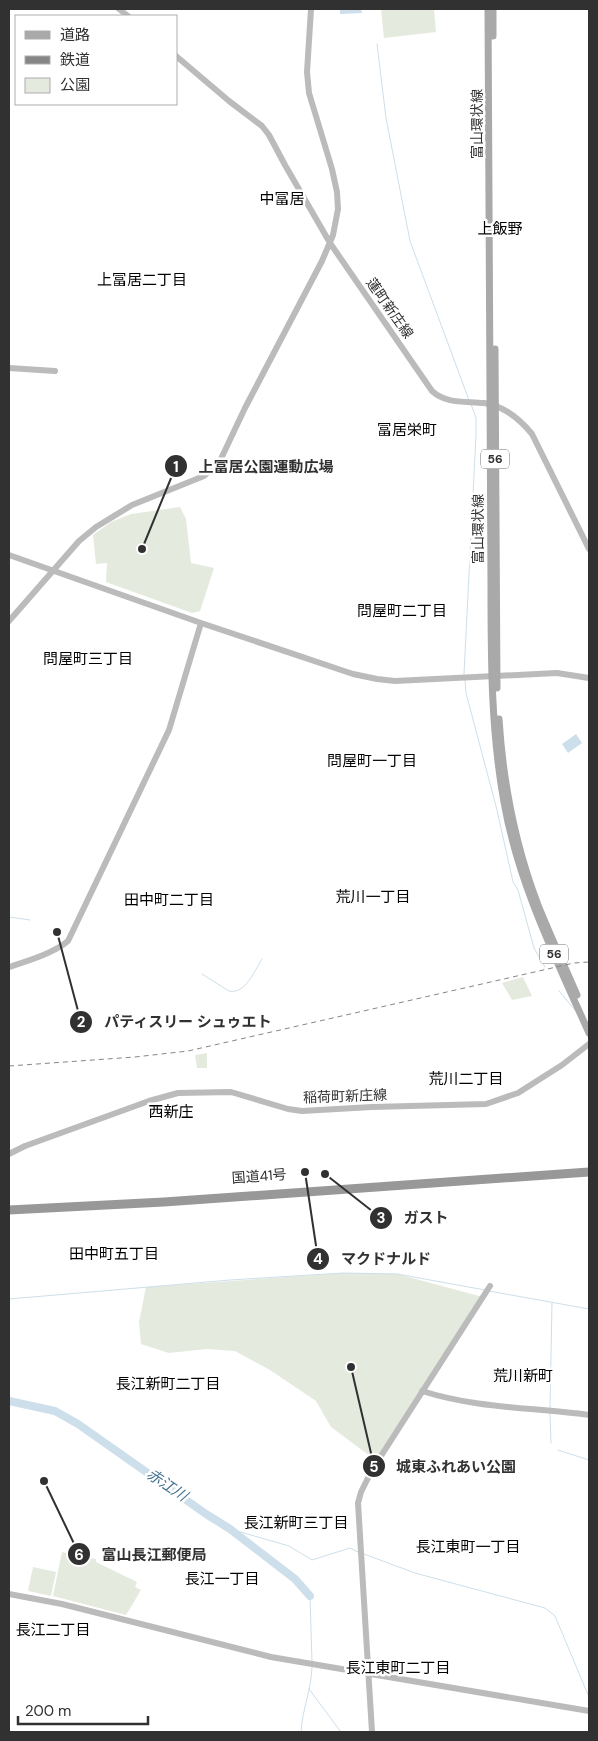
<svg xmlns="http://www.w3.org/2000/svg" width="598" height="1741" viewBox="0 0 598 1741" font-family="'DM Sans','Noto Sans JP',sans-serif">
	<rect width="100%" height="100%" fill="#fff"/>
	<!-- green -->
	<path fill="#e4eadd" d="M381,9H434L436,32L384,38Z
		M180,507L186,519L191,563L214,568L200,611L192,613L106,582L107,563L96,564L93,535L111,522L131,514Z
		M523,977L532,996L512,1000L502,983Z
		M207,1053V1068H197L195,1055Z
		M343,1273L397,1274L483,1297L378,1462L331,1427L316,1401L270,1370L235,1351L207,1349L169,1353L141,1344L139,1322L146,1287Z
		M62,1552L96,1559V1562L137,1582L135,1587L141,1590L126,1615L53,1596Z
		M33,1567L56,1572L51,1596L28,1591Z"/>
	<!-- water -->
	<path fill="#cddfeb" d="M340,9H361L362,13L340,14Z
		M576,734L582,743L568,753L562,744Z"/>
	<g fill="none" stroke-linecap="round" stroke-linejoin="round">
		<!-- stream -->
		<path stroke="#cddfeb" stroke-width="1" d="M377,44L386,118L410,241L469,400
			M464,674L476,435V418L471,404
			M465,680L466,693L497,810L513,882L518,890L534,948L545,967
			M9,917L30,920
			M202,974L229,991C245,995 255,970 262,959
			M559,991L575,1010
			M489,1291L589,1309
			M9,1299L230,1280L343,1273L397,1274L485,1290
			M550,1409L552,1303
			M550,1413L551,1443
			M558,1450L589,1460
			M230,1529L289,1546L312,1560L350,1548L358,1552
			M364,1554L415,1573L545,1608L555,1616L589,1697
			M310,1596L312,1662
			M309,1689L341,1732
			M301,1732C302,1710 312,1688 312,1666"/>
		<!-- river -->
		<path stroke="#cddfeb" stroke-width="8" d="M9,1401L55,1411L78,1424L206,1514L230,1529L295,1579L310,1596"/>
		<!-- secondary -->
		<path stroke="#bbb" stroke-width="6" d="M119,9L128,16
			M176,56L229,101L262,126L269,135L285,165L330,243L432,391C446,404 465,401 484,403C504,406 519,418 532,434L589,549
			M9,368L55,371
			M9,555L201,623L353,674L377,679L395,681L557,673L589,678
			M9,621L79,541L96,527L132,505L204,476L219,463L245,408L322,261L333,235L338,209L337,192L332,169L309,93L307,72L311,9
			M9,967C27,961 54,953 68,941L169,730L201,623
			M9,1154L25,1146L149,1101L178,1093L231,1092L288,1109L302,1111L372,1107L486,1104L518,1093L562,1065L589,1044
			M422,1391C479,1409 531,1407 589,1415
			M9,1594L62,1604L271,1657L589,1711
			M372,1732L358,1503L361,1492L372,1470L490,1286"/>
		<!-- primary -->
		<path stroke="#a9a9a9" stroke-width="7" d="M488,9L491,586C491,658 491,731 504,802C518,883 556,959 589,1033
			M493,36V9
			M495,349L497,688
			M499,719C503,782 515,845 538,905C550,935 564,965 577,995"/>
		<!-- highway -->
		<path stroke="#989898" stroke-width="9" d="M9,1210L164,1202L589,1172"/>
		<!-- rail -->
		<path stroke="#868686" stroke-width="1" stroke-dasharray="5 4" stroke-linecap="butt" d="M9,1066L135,1057L188,1051L574,963L589,962"/>
	</g>
	<g text-anchor="middle" stroke-width="5" stroke-linejoin="round" paint-order="stroke">
		<!-- shield labels -->
		<g fill="#fff" stroke="#6f6f6f" stroke-width="1">
			<rect x="481" y="449.5" width="28" height="19" rx="4"/>
			<rect x="540" y="944.5" width="28" height="19" rx="4"/>
		</g>
		<g font-size="12" font-weight="bold" fill="#313131">
			<text x="495" y="463">56</text>
			<text x="554" y="958">56</text>
		</g>
		<!-- street labels -->
		<g font-size="14" fill="#313131" stroke="#fff">
			<text transform="translate(477 124) rotate(-90)" y="5">富山環状線</text>
			<text transform="translate(390 308) rotate(55)" y="5">蓮町新庄線</text>
			<text transform="translate(478 529) rotate(-90)" y="5">富山環状線</text>
			<text transform="translate(345 1096) rotate(-2)" y="5">稲荷町新庄線</text>
			<text transform="translate(259 1176) rotate(-4)" y="5">国道41号</text>
		</g>
		<!-- neighbourhood labels -->
		<g font-size="15" fill="#000" stroke="#fff">
			<text x="282" y="204">中冨居</text>
			<text x="500" y="234">上飯野</text>
			<text x="142" y="285">上冨居二丁目</text>
			<text x="407" y="435">冨居栄町</text>
			<text x="402" y="616">問屋町二丁目</text>
			<text x="88" y="664">問屋町三丁目</text>
			<text x="372" y="766">問屋町一丁目</text>
			<text x="373" y="902">荒川一丁目</text>
			<text x="169" y="905">田中町二丁目</text>
			<text x="466" y="1084">荒川二丁目</text>
			<text x="171" y="1117">西新庄</text>
			<text x="114" y="1259">田中町五丁目</text>
			<text x="523" y="1381">荒川新町</text>
			<text x="168" y="1389">長江新町二丁目</text>
			<text x="296" y="1528">長江新町三丁目</text>
			<text x="468" y="1552">長江東町一丁目</text>
			<text x="222" y="1584">長江一丁目</text>
			<text x="53" y="1635">長江二丁目</text>
			<text x="398" y="1673">長江東町二丁目</text>
		</g>
		<!-- water labels -->
		<g font-size="15" font-style="italic" fill="#42718f" stroke="#fff">
			<text transform="translate(167 1485) rotate(34)" y="5">赤江川</text>
		</g>
	</g>
	<!-- callouts -->
	<path fill="none" stroke="#313131" stroke-width="2" d="M142 549L176 466M57 932L81 1022M325 1174L381 1218M305 1172L318 1259M351 1367L374 1466M44 1481L79 1554"/>
	<g fill="#313131" stroke="#fff" stroke-width="2">
		<circle cx="142" cy="549" r="5"/>
		<circle cx="57" cy="932" r="5"/>
		<circle cx="325" cy="1174" r="5"/>
		<circle cx="305" cy="1172" r="5"/>
		<circle cx="351" cy="1367" r="5"/>
		<circle cx="44" cy="1481" r="5"/>
		<circle cx="176" cy="466" r="12"/>
		<circle cx="81" cy="1022" r="12"/>
		<circle cx="381" cy="1218" r="12"/>
		<circle cx="318" cy="1259" r="12"/>
		<circle cx="374" cy="1466" r="12"/>
		<circle cx="79" cy="1554" r="12"/>
	</g>
	<g font-size="15" text-anchor="middle" font-weight="bold" fill="#fff">
		<text x="176" y="472">1</text>
		<text x="81" y="1027">2</text>
		<text x="381" y="1223">3</text>
		<text x="318" y="1264">4</text>
		<text x="374" y="1472">5</text>
		<text x="79" y="1560">6</text>
	</g>
	<g font-size="15" text-anchor="middle" font-weight="bold" fill="#313131" stroke="#fff" stroke-width="5" stroke-linejoin="round" paint-order="stroke">
		<text x="266" y="472">上冨居公園運動広場</text>
		<text x="188" y="1027">パティスリー シュゥエト</text>
		<text x="426" y="1223">ガスト</text>
		<text x="386" y="1264">マクドナルド</text>
		<text x="456" y="1472">城東ふれあい公園</text>
		<text x="154" y="1560">富山長江郵便局</text>
	</g>
	<!-- border -->
	<rect width="598" height="1741" fill="none" stroke="#313131" stroke-width="20"/>
	<!-- legend -->
	<rect x="15" y="15" width="162" height="90" fill="#ffffff" stroke="#adadad"/>
	<rect x="25" y="31" width="25" height="8" fill="#a9a9a9" stroke="#adadad"/>
	<text x="60" y="40" font-size="15" fill="#313131">道路</text>
	<rect x="25" y="56" width="25" height="8" fill="#868686" stroke="#adadad"/>
	<text x="60" y="65" font-size="15" fill="#313131">鉄道</text>
	<rect x="25" y="78" width="25" height="15" fill="#e4eadd" stroke="#adadad"/>
	<text x="60" y="90" font-size="15" fill="#313131">公園</text>
	<!-- scale -->
	<path d="M18 1716v8h130v-8" fill="none" stroke="#313131" stroke-width="2.5"/>
	<text x="25" y="1716" font-size="15" fill="#313131" stroke="#ffffff" stroke-width="4" paint-order="stroke">200 m</text>
</svg>
